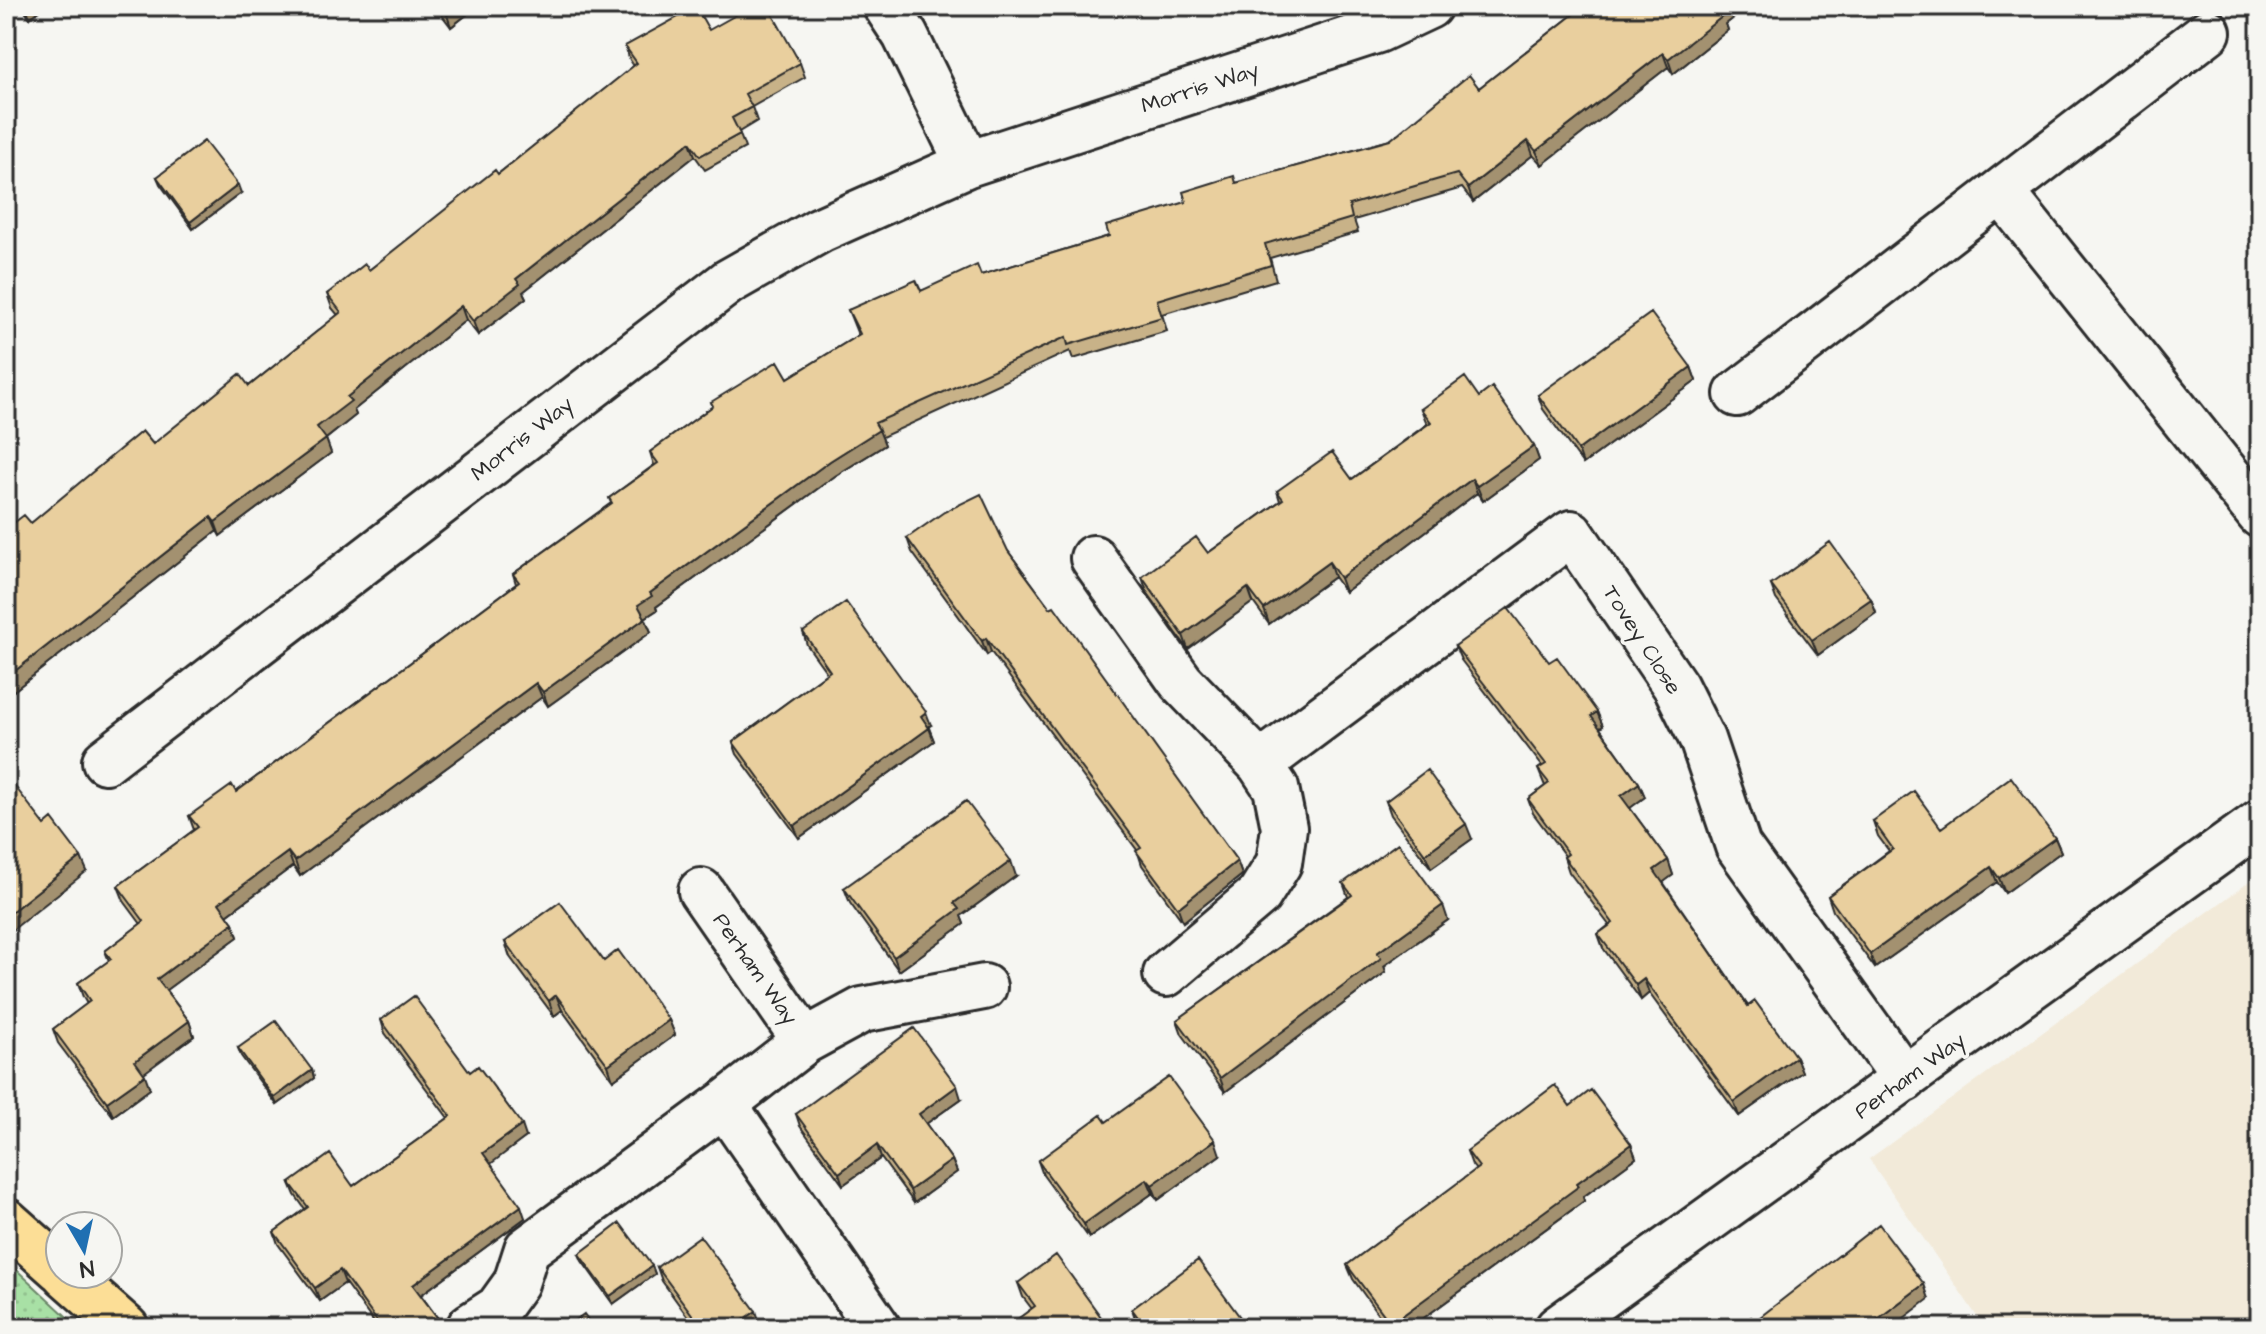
<svg xmlns="http://www.w3.org/2000/svg" width="2266" height="1334" font-family="'Architects Daughter',sans-serif">
	<style>
		.built { fill: #f2ead9 }
		.grass { fill: url(#grass-dots); stroke: #6a8668; stroke-width: 2 }
		.lines { fill: none; stroke-linecap: round; stroke-linejoin: round }
		.minor-casing { stroke: #2b2b2b; stroke-width: 50 }
		.major-casing { stroke: #2b2b2b; stroke-width: 50 }
		.minor { stroke: #f6f6f2; stroke-width: 44 }
		.major { stroke: #fcde96; stroke-width: 44 }
		.wall { fill: #c8b288; stroke: #2b2b2b; stroke-width: 2 }
		.shaded-wall { fill: #a3916f; stroke: #2b2b2b; stroke-width: 2 }
		.building { fill: #e9cf9e; stroke: #2b2b2b; stroke-width: 2 }
		.labels { text-anchor: middle; dominant-baseline: central; stroke-width: 7; stroke-linejoin: round; paint-order: stroke }
		.street-label { font-size: 22px; fill: #2b2b2b; stroke: #f6f6f2 }
	</style>
	<defs>
		<pattern id="grass-dots" width="8" height="8" patternUnits="userSpaceOnUse" patternTransform="scale(2)"><rect width="8" height="8" fill="#a8e0a5"/><path d="M2 2h.1M6 6h.1" fill="none" stroke="#91c08e" stroke-width="1.8" stroke-linecap="round"/></pattern>
	</defs>
	<rect width="100%" height="100%" fill="#f6f6f2"/>
	<filter id="ink" filterUnits="userSpaceOnUse"><feTurbulence type="fractalNoise" baseFrequency=".0125" numOctaves="2"/><feDisplacementMap in="SourceGraphic" scale="16" xChannelSelector="R" yChannelSelector="G"/><feConvolveMatrix kernelMatrix="1 2 1 2 8 2 1 2 1" color-interpolation-filters="sRGB"/></filter>
	<g filter="url(#ink)">
		<!-- built -->
		<path class="built" d="M 2260,874 L 2260,1328 L 1985,1328 L 1869,1159 Z"/>
		<!-- grass -->
		<path class="grass" d="M 6,1260 L 79,1328 L 20,1328 L 6,1316 Z"/>
		<g class="lines">
			<defs>
				<path id="minor" d="M 886,6 L 905,35 L 968,164
					M 2001,191 L 2260,515
					M 1737,394 L 2208,32
					M 1093,558 L 1181,682 L 1260,764 L 1276,788 L 1284,828 L 1279,863 L 1259,895 L 1166,974
					M 105,761 L 728,282 L 820,230 L 968,164 L 1378,30 L 1429,6
					M 1260,764 L 1571,533 L 1676,687 L 1702,739 L 1738,846 L 1905,1079
					M 701,891 L 805,1041 L 724,1104
					M 805,1041 L 862,1010 L 984,987
					M 470,1326 L 498,1308 L 516,1283 L 527,1249 L 724,1104 L 878,1328
					M 1558,1328 L 2260,822"/>
				<path id="major" d="M 6,1221 L 60,1269
					M 65,1274 L 126,1328"/>
			</defs>
			<!-- minor casing -->
			<use href="#minor" class="minor-casing"/>
			<!-- major casing -->
			<use href="#major" class="major-casing"/>
			<!-- minor -->
			<use href="#minor" class="minor"/>
			<!-- major -->
			<use href="#major" class="major"/>
		</g>
		<!-- wall -->
		<path class="wall" d="M 22,6 L 46,6 L 30,18 Z
			M 435,6 L 478,6 L 451,27 Z
			M 1034,6 L 1067,6 L 1038,15 Z
			M 1584,6 L 1749,6 L 1726,24 L 1728,30 L 1673,74 L 1668,67 L 1542,165 L 1533,155 L 1473,202 L 1462,188 L 1354,220 L 1358,232 L 1270,258 L 1276,280 L 1162,314 L 1167,331 L 1073,359 L 1070,351 L 882,437 L 885,445 L 835,476 L 656,607 L 657,610 L 645,618 L 651,632 L 548,706 L 542,697 L 300,876 L 293,866 L 227,915 L 233,923 L 238,937 L 166,990 L 189,1021 L 194,1036 L 143,1073 L 150,1089 L 113,1116 L 58,1043 L 53,1029 L 87,1004 L 83,997 L 78,983 L 109,961 L 105,951 L 141,924 L 124,901 L 118,886 L 194,830 L 189,816 L 236,792 L 516,584 L 513,574 L 611,503 L 609,498 L 654,465 L 650,452 L 713,406 L 711,402 L 788,378 L 858,335 L 848,310 L 981,275 L 1109,236 L 1186,202 L 1236,183 L 1390,140 L 1479,88 Z
			M 709,30 L 800,63 L 805,77 L 752,107 L 757,121 L 739,132 L 745,148 L 705,170 L 695,156 L 523,292 L 526,298 L 478,335 L 466,320 L 354,410 L 356,415 L 326,439 L 331,453 L 220,536 L 217,531 L 6,697 L 6,529 L 31,523 L 153,444 L 249,386 L 338,315 L 332,308 L 327,294 L 369,270 L 498,174 L 634,66 L 630,60 L 625,46 Z
			M 157,177 L 241,193 L 193,229 L 160,184 Z
			M 1691,367 L 1696,381 L 1583,464 L 1543,409 L 1538,395 Z
			M 1479,397 L 1534,446 L 1539,460 L 1483,501 L 1477,493 L 1345,592 L 1334,577 L 1269,624 L 1253,602 L 1188,649 L 1147,592 L 1142,577 L 1208,553 L 1280,501 L 1277,491 L 1352,479 L 1427,424 L 1421,409 Z
			M 907,538 L 1008,551 L 1237,861 L 1242,875 L 1183,922 L 1142,865 L 1137,850 L 991,652 L 987,655 L 912,552 Z
			M 1771,585 L 1871,599 L 1876,613 L 1818,655 L 1776,599 Z
			M 803,632 L 931,725 L 928,726 L 934,741 L 799,838 L 737,754 L 733,742 L 827,673 L 807,645 Z
			M 1455,646 L 1549,662 L 1597,712 L 1603,726 L 1600,728 L 1639,783 L 1645,797 L 1630,808 L 1668,860 L 1673,875 L 1663,882 L 1748,1006 L 1796,1057 L 1802,1072 L 1739,1116 L 1649,993 L 1641,1000 L 1603,948 L 1598,934 L 1609,925 L 1569,872 L 1564,857 L 1565,856 L 1533,813 L 1528,799 L 1545,786 L 1538,769 L 1542,766 L 1461,660 Z
			M 1386,801 L 1472,839 L 1431,868 L 1391,815 Z
			M 1873,821 L 2055,838 L 2061,852 L 2005,893 L 1997,882 L 1875,968 L 1833,911 L 1828,896 L 1889,851 L 1878,836 Z
			M 1016,876 L 961,916 L 964,924 L 899,971 L 850,903 L 844,888 Z
			M 1343,883 L 1448,920 L 1384,966 L 1386,972 L 1225,1092 L 1182,1034 L 1177,1020 L 1348,897 Z
			M 505,942 L 604,961 L 669,1020 L 675,1035 L 613,1080 L 562,1010 L 554,1016 L 510,957 Z
			M 381,1020 L 470,1072 L 526,1137 L 490,1163 L 525,1218 L 421,1295 L 445,1328 L 378,1328 L 345,1283 L 320,1301 L 278,1244 L 274,1232 L 305,1209 L 295,1195 L 290,1183 L 353,1186 L 448,1118 L 385,1033 Z
			M 238,1048 L 312,1070 L 314,1078 L 277,1105 L 241,1056 Z
			M 961,1099 L 926,1124 L 952,1160 L 957,1172 L 914,1203 L 881,1158 L 843,1185 L 800,1126 L 796,1114 Z
			M 1570,1106 L 1631,1144 L 1636,1158 L 1583,1197 L 1584,1201 L 1410,1328 L 1388,1328 L 1353,1279 L 1347,1265 L 1476,1170 L 1472,1165 L 1467,1151 Z
			M 1106,1122 L 1220,1155 L 1158,1200 L 1153,1193 L 1089,1238 L 1043,1175 L 1038,1161 Z
			M 579,1254 L 652,1266 L 655,1274 L 613,1304 L 582,1261 Z
			M 657,1267 L 761,1326 L 758,1328 L 696,1328 L 662,1281 Z
			M 1018,1283 L 1109,1328 L 1013,1328 L 1011,1324 L 1032,1309 L 1023,1297 Z
			M 1132,1309 L 1248,1328 L 1140,1328 L 1137,1324 Z"/>
		<!-- shaded-wall -->
		<path class="shaded-wall" d="M 26,6 L 46,6 L 30,18 Z
			M 459,6 L 478,6 L 451,27 L 447,15 Z
			M 1726,6 L 1749,6 L 1726,24 L 1728,30 L 1673,74 L 1668,59 Z
			M 1663,53 L 1668,67 L 1542,165 L 1536,151 Z
			M 1528,141 L 1533,155 L 1473,202 L 1468,188 Z
			M 690,142 L 695,156 L 523,292 L 526,298 L 478,335 L 473,321 L 516,279 Z
			M 238,185 L 241,193 L 193,229 L 190,222 Z
			M 461,306 L 466,320 L 354,410 L 356,415 L 322,442 L 317,427 L 347,397 Z
			M 1691,367 L 1696,381 L 1583,464 L 1578,450 Z
			M 879,430 L 885,445 L 835,476 L 656,607 L 657,610 L 643,619 L 638,605 L 650,593 L 830,461 Z
			M 326,439 L 331,453 L 220,536 L 215,522 Z
			M 1534,446 L 1539,460 L 1483,501 L 1477,486 Z
			M 1472,479 L 1477,493 L 1345,592 L 1340,578 Z
			M 211,517 L 217,531 L 6,697 L 6,678 Z
			M 1329,562 L 1334,577 L 1269,624 L 1264,609 Z
			M 1248,588 L 1253,602 L 1188,649 L 1183,635 Z
			M 1871,599 L 1876,613 L 1818,655 L 1812,640 Z
			M 645,618 L 651,632 L 548,706 L 543,692 Z
			M 986,638 L 991,652 L 987,655 L 982,641 Z
			M 536,683 L 542,697 L 300,876 L 295,861 Z
			M 926,712 L 931,725 L 925,729 L 921,716 Z
			M 1597,712 L 1603,726 L 1596,730 L 1591,716 Z
			M 929,728 L 934,741 L 799,838 L 794,826 Z
			M 1639,783 L 1645,797 L 1626,811 L 1621,796 Z
			M 1466,824 L 1472,839 L 1431,868 L 1425,854 Z
			M 2055,838 L 2061,852 L 2005,893 L 1999,878 Z
			M 288,852 L 293,866 L 224,917 L 219,903 Z
			M 81,857 L 87,871 L 6,935 L 6,916 Z
			M 1668,860 L 1673,875 L 1660,885 L 1654,870 Z
			M 1011,861 L 1016,876 L 961,916 L 964,924 L 899,971 L 894,957 L 954,903 Z
			M 1237,861 L 1242,875 L 1183,922 L 1178,908 Z
			M 1991,867 L 1997,882 L 1875,968 L 1870,954 Z
			M 1443,905 L 1448,920 L 1384,966 L 1386,972 L 1225,1092 L 1220,1078 L 1377,953 Z
			M 233,923 L 238,937 L 162,993 L 157,979 Z
			M 1644,979 L 1649,993 L 1641,1000 L 1636,985 Z
			M 556,995 L 562,1010 L 554,1016 L 549,1001 Z
			M 669,1020 L 675,1035 L 613,1080 L 608,1065 Z
			M 189,1021 L 194,1036 L 140,1076 L 135,1061 Z
			M 1796,1057 L 1802,1072 L 1739,1116 L 1734,1102 Z
			M 312,1070 L 314,1078 L 277,1105 L 274,1098 Z
			M 145,1075 L 150,1089 L 113,1116 L 107,1102 Z
			M 957,1086 L 961,1099 L 923,1126 L 919,1114 Z
			M 522,1125 L 526,1137 L 488,1166 L 483,1153 Z
			M 1215,1140 L 1220,1155 L 1158,1200 L 1152,1185 Z
			M 1631,1144 L 1636,1158 L 1583,1197 L 1584,1201 L 1410,1328 L 1392,1328 L 1391,1324 L 1577,1183 Z
			M 877,1145 L 881,1158 L 843,1185 L 839,1173 Z
			M 952,1160 L 957,1172 L 914,1203 L 910,1190 Z
			M 1147,1179 L 1153,1193 L 1089,1238 L 1084,1224 Z
			M 521,1206 L 525,1218 L 418,1297 L 413,1285 Z
			M 652,1266 L 655,1274 L 613,1304 L 610,1296 Z
			M 340,1270 L 345,1283 L 320,1301 L 315,1288 Z
			M 1924,1284 L 1929,1299 L 1891,1328 L 1866,1328 Z
			M 756,1311 L 761,1326 L 758,1328 L 732,1328 Z"/>
		<!-- building -->
		<path class="building" d="M 440,6 L 459,6 L 447,15 Z
			M 752,6 L 768,6 L 800,63 L 745,94 L 752,107 L 732,118 L 740,134 L 700,156 L 690,142 L 516,279 L 520,284 L 473,321 L 461,306 L 347,397 L 351,401 L 317,427 L 326,439 L 215,522 L 211,517 L 6,678 L 6,529 L 24,515 L 31,523 L 142,431 L 153,444 L 240,374 L 249,386 L 341,312 L 327,294 L 365,264 L 369,270 L 495,170 L 498,174 L 637,63 L 625,46 L 696,7 L 709,30 Z
			M 1584,6 L 1726,6 L 1719,11 L 1723,16 L 1668,59 L 1663,53 L 1536,151 L 1528,141 L 1468,188 L 1457,174 L 1349,205 L 1352,218 L 1265,244 L 1271,265 L 1157,300 L 1162,317 L 1068,345 L 1066,337 L 875,423 L 879,430 L 830,461 L 650,593 L 652,596 L 638,605 L 645,618 L 543,692 L 536,683 L 295,861 L 288,852 L 219,903 L 233,923 L 157,979 L 189,1021 L 135,1061 L 145,1075 L 107,1102 L 53,1029 L 90,1001 L 78,983 L 111,959 L 105,951 L 144,921 L 118,886 L 198,827 L 189,816 L 232,785 L 236,792 L 519,582 L 513,574 L 612,503 L 609,498 L 658,463 L 650,452 L 713,406 L 711,402 L 778,361 L 788,378 L 860,334 L 848,310 L 916,280 L 921,291 L 977,265 L 981,275 L 1109,236 L 1106,226 L 1186,202 L 1183,192 L 1234,176 L 1236,183 L 1390,140 L 1469,75 L 1479,88 Z
			M 204,141 L 238,185 L 190,222 L 157,177 Z
			M 1651,313 L 1691,367 L 1578,450 L 1538,395 Z
			M 1465,377 L 1479,397 L 1492,387 L 1534,446 L 1477,486 L 1472,479 L 1340,578 L 1329,562 L 1264,609 L 1248,588 L 1183,635 L 1142,577 L 1196,537 L 1208,553 L 1283,499 L 1277,491 L 1332,452 L 1352,479 L 1431,422 L 1421,409 Z
			M 981,494 L 1008,551 L 1050,608 L 1054,606 L 1237,861 L 1178,908 L 1136,851 L 1141,848 L 986,638 L 982,641 L 907,538 L 944,512 Z
			M 1830,542 L 1871,599 L 1812,640 L 1771,585 Z
			M 846,602 L 926,712 L 921,716 L 929,728 L 794,826 L 733,742 L 830,671 L 803,632 Z
			M 1508,608 L 1549,662 L 1557,657 L 1597,712 L 1591,716 L 1639,783 L 1621,796 L 1668,860 L 1654,870 L 1748,1006 L 1755,1001 L 1796,1057 L 1734,1102 L 1644,979 L 1636,985 L 1598,934 L 1613,923 L 1564,857 L 1568,854 L 1528,799 L 1549,783 L 1538,769 L 1546,764 L 1455,646 Z
			M 1427,770 L 1466,824 L 1425,854 L 1386,801 Z
			M 6,775 L 45,825 L 52,819 L 81,857 L 6,916 Z
			M 2011,777 L 2055,838 L 1999,878 L 1991,867 L 1870,954 L 1828,896 L 1893,849 L 1873,821 L 1914,791 L 1941,828 Z
			M 966,801 L 1011,861 L 954,903 L 959,909 L 894,957 L 844,888 Z
			M 1398,843 L 1443,905 L 1377,953 L 1381,958 L 1220,1078 L 1177,1020 L 1352,895 L 1343,883 Z
			M 560,902 L 604,961 L 618,950 L 669,1020 L 608,1065 L 556,995 L 549,1001 L 505,942 Z
			M 414,996 L 470,1072 L 478,1066 L 522,1125 L 483,1153 L 521,1206 L 413,1285 L 445,1328 L 382,1328 L 340,1270 L 315,1288 L 274,1232 L 308,1207 L 290,1183 L 330,1154 L 353,1186 L 451,1116 L 381,1020 Z
			M 276,1021 L 312,1070 L 274,1098 L 238,1048 Z
			M 914,1028 L 957,1086 L 919,1114 L 952,1160 L 910,1190 L 877,1145 L 839,1173 L 796,1114 Z
			M 1169,1077 L 1215,1140 L 1152,1185 L 1147,1179 L 1084,1224 L 1038,1161 L 1101,1115 L 1106,1122 Z
			M 1555,1085 L 1570,1106 L 1591,1090 L 1631,1144 L 1577,1183 L 1579,1186 L 1391,1324 L 1347,1265 L 1479,1167 L 1467,1151 Z
			M 620,1223 L 652,1266 L 610,1296 L 579,1254 Z
			M 1879,1224 L 1924,1284 L 1866,1328 L 1736,1328 L 1751,1317 L 1755,1321 Z
			M 700,1236 L 756,1311 L 732,1328 L 702,1328 L 657,1267 Z
			M 1056,1255 L 1109,1328 L 1014,1328 L 1011,1324 L 1035,1306 L 1018,1283 Z
			M 1198,1260 L 1248,1328 L 1146,1328 L 1132,1309 Z
			M 584,1314 L 594,1328 L 565,1328 Z"/>
	</g>
	<g class="labels">
		<!-- street labels -->
		<g class="street-label">
			<text transform="translate(1200 88) rotate(-18)">Morris Way</text>
			<text transform="translate(522 439) rotate(-38)">Morris Way</text>
			<text transform="translate(1642 640) rotate(57)">Tovey Close</text>
			<text transform="translate(755 969) rotate(55)">Perham Way</text>
			<text transform="translate(1910 1076) rotate(-36)">Perham Way</text>
		</g>
	</g>
	<!-- margin -->
	<rect width="2266" height="1334" fill="none" stroke="#f6f6f2" stroke-width="32"/>
	<rect x="16" y="16" width="2234" height="1302" fill="none" stroke="#2b2b2b" stroke-width="3" filter="url(#ink)"/>
	<!-- north arrow -->
	<g transform="translate(84 1250) rotate(171)"><circle r="38" fill="#f6f6f2" stroke="#a5a5a2" stroke-width="2"/>
	<path d="M0-6L14 30L0 20L-14 30Z" fill="#1f6fb2"/>
	<text y="-12" font-size="22" font-weight="bold" text-anchor="middle" fill="#2b2b2b">N</text>
	</g>
</svg>
